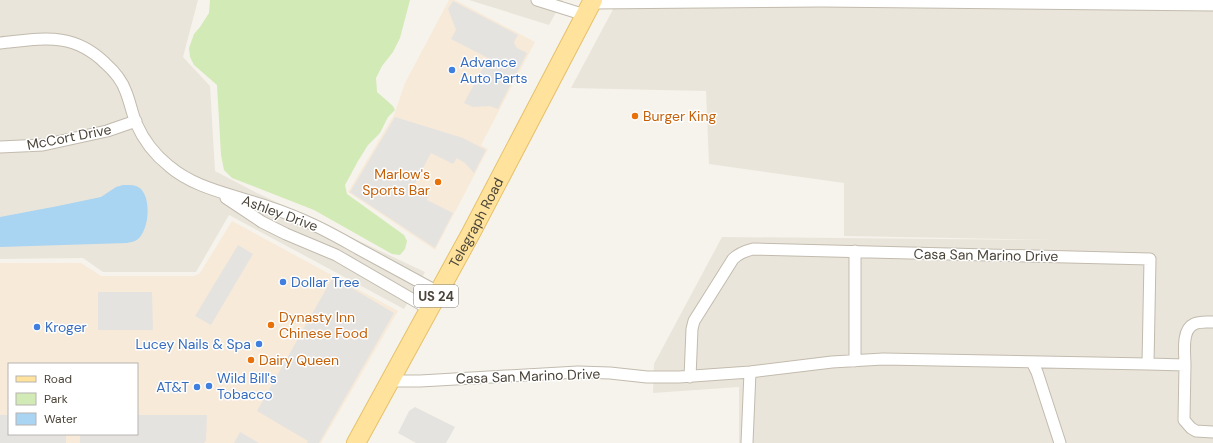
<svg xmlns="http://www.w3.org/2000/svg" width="1213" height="443" font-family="'DM Sans',sans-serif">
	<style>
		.residential { fill: #eae5da }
		.commercial { fill: #f7ead8; fill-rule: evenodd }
		.green { fill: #d2eab5 }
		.parking { fill: #e5e3e0 }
		.water { fill: #a9d4f2 }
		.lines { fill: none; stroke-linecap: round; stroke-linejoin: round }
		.minor-casing { stroke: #c2bbae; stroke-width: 13 }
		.primary-casing { stroke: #e6c16a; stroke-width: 20 }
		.minor { stroke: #fff; stroke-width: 11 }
		.primary { stroke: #ffe39c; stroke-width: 18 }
		.shop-dot { fill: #3f7fe0; stroke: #fff; stroke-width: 1.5 }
		.food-dot { fill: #e8710a; stroke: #fff; stroke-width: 1.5 }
		.labels { text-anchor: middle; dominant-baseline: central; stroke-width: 3; stroke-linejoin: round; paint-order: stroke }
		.shield { fill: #fff; stroke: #817c74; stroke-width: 1 }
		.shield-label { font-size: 13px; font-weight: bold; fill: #4b4439 }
		.shop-label { font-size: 14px; fill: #366cbe; stroke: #fff; text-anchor: start }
		.food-label { font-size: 14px; fill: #c56008; stroke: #fff; text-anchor: start }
		.street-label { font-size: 14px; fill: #4b4439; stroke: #fff }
	</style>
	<rect width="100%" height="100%" fill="#f6f3ec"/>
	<!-- residential -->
	<path class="residential" d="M 0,0 L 198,0 L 183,57 L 210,86 L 215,171 L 257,193 L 425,272 L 404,309 L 229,215 L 196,272 L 103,272 L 83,258 L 0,259 Z
		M 469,0 L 563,0 L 549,25 Z
		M 618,0 L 1213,0 L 1213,443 L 739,443 L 739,387 L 653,393 L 654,364 L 722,237 L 1052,240 L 844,236 L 844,183 L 709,164 L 706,91 L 571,88 Z"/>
	<!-- commercial -->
	<path class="commercial" d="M 449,0 L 455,0 L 535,42 L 481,145 L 488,149 L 435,250 L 348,192 L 394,115 L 405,83 Z
		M 232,221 L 398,311 L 321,443 L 0,443 L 0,263 L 81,263 L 101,276 L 194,276 L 200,273 ZM 9,364 L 137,364 L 137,434 L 9,434 Z"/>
	<!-- green -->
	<path class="green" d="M 210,0 L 410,0 L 400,38 L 393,52 L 382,66 L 376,78 L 377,92 L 393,106 L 395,110 L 388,117 L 380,133 L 368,145 L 358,161 L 345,185 L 347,194 L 404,235 L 407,241 L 405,249 L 400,255 L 392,254 L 314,210 L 232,178 L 224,170 L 221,155 L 217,85 L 194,65 L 190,57 L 189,48 L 194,34 L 200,27 L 209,13 Z"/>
	<!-- parking -->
	<path class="parking" d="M 453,1 L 518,35 L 514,42 L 515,45 L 517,48 L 527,53 L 498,109 L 490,106 L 473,107 L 464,103 L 488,58 L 451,39 L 456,30 L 448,9 Z
		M 395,117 L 463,138 L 486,150 L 474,173 L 465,163 L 457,158 L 453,164 L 431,153 L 413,187 L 429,195 L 427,200 L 453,213 L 435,248 L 350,192 Z
		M 238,245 L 253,254 L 211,325 L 195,316 Z
		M 333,277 L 394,313 L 319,443 L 307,443 L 308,441 L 257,411 Z
		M 98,292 L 152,292 L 153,330 L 98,330 Z
		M 415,407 L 455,427 L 446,443 L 416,443 L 398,433 L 409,411 Z
		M 0,415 L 9,415 L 9,434 L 66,434 L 66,443 L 0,443 Z
		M 137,415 L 207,415 L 206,441 L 204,443 L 80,443 L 80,434 L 137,434 Z
		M 240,432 L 259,443 L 234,443 Z"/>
	<!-- water -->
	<path class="water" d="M 123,185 C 129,185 136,184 141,189 C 151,200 149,226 140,237 C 137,241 132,242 127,243 L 0,247 L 0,217 L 58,206 L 101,197 L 116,187 Z"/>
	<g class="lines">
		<defs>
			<path id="minor" d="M 537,0 L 585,15
				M 591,3 L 821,1 L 1213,5
				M 0,43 C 41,39 72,31 105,63 C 114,71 122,80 126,92 C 130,102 132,113 136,123 C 143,139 155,155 169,166 C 190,184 217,191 243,199 C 264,205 285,212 305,221 C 324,229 341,239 359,249 C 385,263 412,278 438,292
				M 0,147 L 43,145 L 107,131 L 136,121
				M 226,198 L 262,222 L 286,234 L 336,255 L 429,309
				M 855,251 L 855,361
				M 1032,362 L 1037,372 L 1060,443
				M 1148,364 L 1185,365 L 1184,420 L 1191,428 L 1196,431 L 1213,432
				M 1185,365 C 1185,354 1181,330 1194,324 C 1200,321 1207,322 1213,322
				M 389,381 L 420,381 L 578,372 L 610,373 L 647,377 L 679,377 L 750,372 L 832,362 L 883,359 L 1148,364 L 1150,259 L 753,249 C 745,251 739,253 733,259 L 694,321 L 692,329 L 690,377
				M 747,443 L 750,372"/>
			<g id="primary">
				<path id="s1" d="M 356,443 L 471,233 L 593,0"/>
			</g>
		</defs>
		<!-- minor casing -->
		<use href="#minor" class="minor-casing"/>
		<!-- primary casing -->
		<use href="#primary" class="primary-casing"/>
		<!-- minor -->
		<use href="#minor" class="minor"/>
		<!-- primary -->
		<use href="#primary" class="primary"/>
	</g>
	<!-- markers -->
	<g class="shop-dot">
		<circle cx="452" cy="70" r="4"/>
		<circle cx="283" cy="282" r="4"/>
		<circle cx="37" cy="327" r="4"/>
		<circle cx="259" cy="344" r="4"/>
		<circle cx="209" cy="386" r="4"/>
		<circle cx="197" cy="387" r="4"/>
	</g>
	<g class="food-dot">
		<circle cx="635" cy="116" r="4"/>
		<circle cx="438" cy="182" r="4"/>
		<circle cx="271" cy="325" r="4"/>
		<circle cx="251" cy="360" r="4"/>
	</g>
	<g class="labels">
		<!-- shield labels -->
		<rect class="shield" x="414" y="285" width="44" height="22" rx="3"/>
		<g class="shield-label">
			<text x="436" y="296">US 24</text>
		</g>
		<!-- shop labels -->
		<g class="shop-label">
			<text x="460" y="62">Advance<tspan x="460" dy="16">Auto Parts</tspan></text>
			<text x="291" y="282">Dollar Tree</text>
			<text x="45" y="327">Kroger</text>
			<text x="251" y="344" text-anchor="end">Lucey Nails &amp; Spa</text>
			<text x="217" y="378">Wild Bill's<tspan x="217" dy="16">Tobacco</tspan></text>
			<text x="189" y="387" text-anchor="end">AT&amp;T</text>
		</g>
		<!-- food labels -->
		<g class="food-label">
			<text x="643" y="116">Burger King</text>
			<text x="430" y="174" text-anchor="end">Marlow's<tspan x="430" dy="16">Sports Bar</tspan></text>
			<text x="279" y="317">Dynasty Inn<tspan x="279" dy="16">Chinese Food</tspan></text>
			<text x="259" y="360">Dairy Queen</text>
		</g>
		<!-- street labels -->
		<g class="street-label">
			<text transform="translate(69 137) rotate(-11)">McCort Drive</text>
			<text transform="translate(280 213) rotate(20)">Ashley Drive</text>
			<text stroke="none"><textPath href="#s1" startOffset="251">Telegraph Road</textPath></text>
			<text transform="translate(986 255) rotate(1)">Casa San Marino Drive</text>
			<text transform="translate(528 376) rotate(-2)">Casa San Marino Drive</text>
		</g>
	</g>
	<!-- legend -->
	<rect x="8" y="363" width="130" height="72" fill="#ffffff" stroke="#b7b4b0"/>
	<rect x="16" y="376" width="20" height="6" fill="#ffe39c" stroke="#b7b4b0"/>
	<text x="44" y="383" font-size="12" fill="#4b4439">Road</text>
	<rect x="16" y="393" width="20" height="12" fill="#d2eab5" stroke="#b7b4b0"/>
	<text x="44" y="403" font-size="12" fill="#4b4439">Park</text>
	<rect x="16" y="413" width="20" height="12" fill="#a9d4f2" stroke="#b7b4b0"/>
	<text x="44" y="423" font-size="12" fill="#4b4439">Water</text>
</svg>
